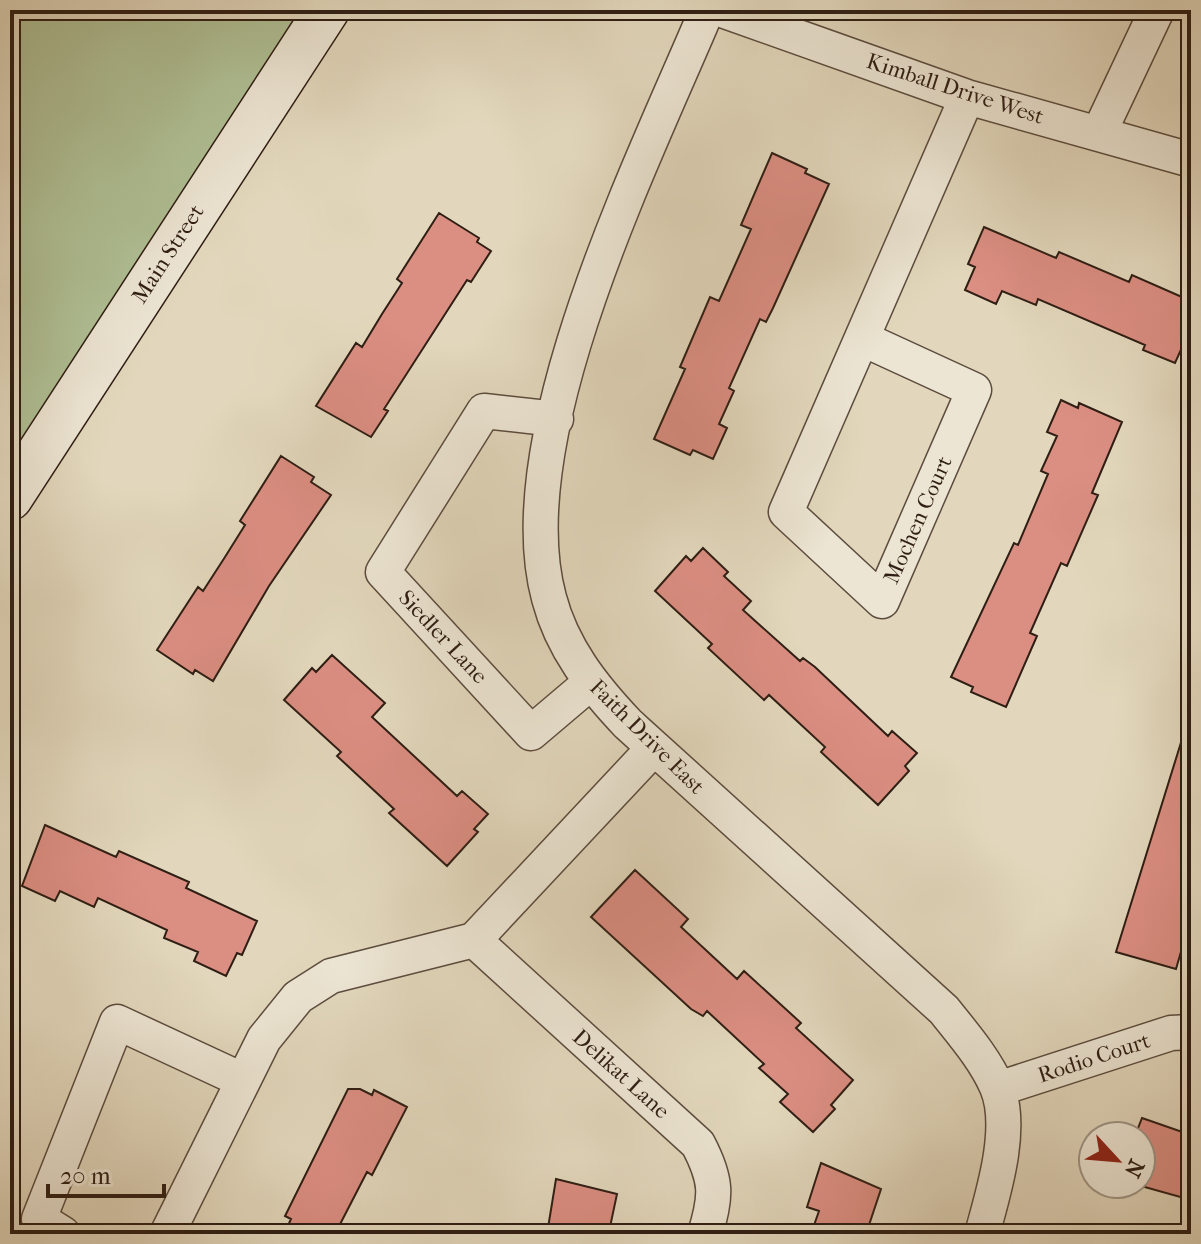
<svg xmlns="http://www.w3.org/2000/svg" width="1201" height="1244" font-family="'IM FELL French Canon',serif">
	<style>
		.green { fill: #afbf94; stroke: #6f6e54; stroke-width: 2 }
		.building { fill: #db8e82; stroke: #2f1e14; stroke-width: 2 }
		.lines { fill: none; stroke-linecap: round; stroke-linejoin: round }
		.street-casing { stroke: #5c4c3e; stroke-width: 37 }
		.secondary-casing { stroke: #2f1e14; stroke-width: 47 }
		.street { stroke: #ece5d3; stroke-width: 34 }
		.secondary { stroke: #ece5d3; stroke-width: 44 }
		.labels { text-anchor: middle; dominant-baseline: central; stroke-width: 8; stroke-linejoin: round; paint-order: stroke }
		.street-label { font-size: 22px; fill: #2f1e14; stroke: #ece5d3 }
	</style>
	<rect width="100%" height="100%" fill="#e2d7bc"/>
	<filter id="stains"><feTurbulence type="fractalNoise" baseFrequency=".0025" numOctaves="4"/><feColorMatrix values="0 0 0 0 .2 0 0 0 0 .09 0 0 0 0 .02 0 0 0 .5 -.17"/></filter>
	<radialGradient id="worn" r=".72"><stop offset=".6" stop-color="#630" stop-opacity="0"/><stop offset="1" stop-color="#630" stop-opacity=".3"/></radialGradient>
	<!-- green -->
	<path class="green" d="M 10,10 L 327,10 L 10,498 Z"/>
	<!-- building -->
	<path class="building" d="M 772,153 L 807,169 L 805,173 L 829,184 L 773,308 L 766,322 L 760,319 L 729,388 L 734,391 L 719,424 L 727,428 L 713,459 L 693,450 L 690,455 L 654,439 L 685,369 L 680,367 L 710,297 L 719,301 L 751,229 L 741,225 Z
		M 439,213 L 479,238 L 477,242 L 491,251 L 471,282 L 467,280 L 384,409 L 388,411 L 371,437 L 316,406 L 356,343 L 362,347 L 382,314 L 402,283 L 397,279 Z
		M 984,227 L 1056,258 L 1059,252 L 1129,282 L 1132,275 L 1191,301 L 1191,346 L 1184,343 L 1175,363 L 1143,350 L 1145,345 L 1038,299 L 1036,305 L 1002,291 L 996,304 L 965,290 L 975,267 L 968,264 Z
		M 1061,400 L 1078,408 L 1079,403 L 1122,422 L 1092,493 L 1098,495 L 1067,566 L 1061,563 L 1030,633 L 1037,636 L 1006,707 L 971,692 L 973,687 L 951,677 L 1014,543 L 1018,545 L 1048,474 L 1041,471 L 1057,436 L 1047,432 Z
		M 281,456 L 314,477 L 311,482 L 331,495 L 269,586 L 213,681 L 195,670 L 193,674 L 157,650 L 198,587 L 203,591 L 225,557 L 245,525 L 240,521 Z
		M 703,548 L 728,572 L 724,576 L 751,601 L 743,610 L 800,661 L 803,658 L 815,667 L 888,736 L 892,731 L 917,753 L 905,766 L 909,771 L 878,805 L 821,752 L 825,747 L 769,695 L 764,700 L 708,648 L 712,644 L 655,591 L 686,556 L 691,561 Z
		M 332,655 L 385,703 L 372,717 L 457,796 L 462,791 L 488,814 L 474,829 L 478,832 L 447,866 L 389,813 L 394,809 L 337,756 L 341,752 L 284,700 L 312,668 L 316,672 Z
		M 1183,736 L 1191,737 L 1191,917 L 1176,969 L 1116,952 Z
		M 45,825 L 116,857 L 119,851 L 189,882 L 186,888 L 257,921 L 242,955 L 237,953 L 226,976 L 194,961 L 198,952 L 164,938 L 167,930 L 98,898 L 94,907 L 60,891 L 55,901 L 22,886 Z
		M 635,870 L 688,919 L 681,927 L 737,979 L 744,971 L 801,1023 L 796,1028 L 853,1080 L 831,1105 L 835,1109 L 813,1132 L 780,1102 L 788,1094 L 759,1068 L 764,1064 L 707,1011 L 703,1016 L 691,1009 L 591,917 Z
		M 348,1089 L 360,1089 L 372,1095 L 374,1090 L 407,1107 L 372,1175 L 367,1172 L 335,1234 L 284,1234 L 291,1219 L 285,1216 Z
		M 1142,1118 L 1191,1135 L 1191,1200 L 1134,1184 L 1141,1184 L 1141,1136 L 1135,1136 Z
		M 821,1163 L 881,1189 L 866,1234 L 811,1234 L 819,1211 L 807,1207 Z
		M 556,1179 L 617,1194 L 610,1227 L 601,1225 L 599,1234 L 547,1234 Z"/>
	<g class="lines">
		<defs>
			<path id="street" d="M 707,10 C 644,160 505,437 549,598 C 562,648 593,687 628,724 L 944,1010 C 963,1034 985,1059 997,1087 C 1014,1128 993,1194 982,1234
				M 722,10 L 967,97 L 1191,160
				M 1099,133 L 1157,10
				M 863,339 L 974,390 L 882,601 L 786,512 L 967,97
				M 556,419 L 484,411 L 383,572 L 531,733 L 590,683
				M 474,940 L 698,1144 C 717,1180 717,1196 705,1234
				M 998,1089 L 1171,1033 L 1191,1032
				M 63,1234 L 39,1219 L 117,1022 L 242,1080
				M 167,1234 L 264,1039 L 298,997 L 331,976 L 474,940 L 654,748"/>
			<path id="secondary" d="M 10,498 L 327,10"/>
		</defs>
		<!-- street casing -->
		<use href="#street" class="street-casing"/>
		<!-- secondary casing -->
		<use href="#secondary" class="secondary-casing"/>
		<!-- street -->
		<use href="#street" class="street"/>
		<!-- secondary -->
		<use href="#secondary" class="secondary"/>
	</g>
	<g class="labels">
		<!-- street labels -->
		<g class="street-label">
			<text transform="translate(955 89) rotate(18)">Kimball Drive West</text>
			<text transform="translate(168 254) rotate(-57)">Main Street</text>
			<text transform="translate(918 520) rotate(-66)">Mochen Court</text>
			<text transform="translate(443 637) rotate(47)">Siedler Lane</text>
			<text transform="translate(647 737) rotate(45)">Faith Drive East</text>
			<text transform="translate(1094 1058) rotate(-18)">Rodio Court</text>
			<text transform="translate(621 1074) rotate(42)">Delikat Lane</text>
		</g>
	</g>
	<!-- margin -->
	<rect width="1201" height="1244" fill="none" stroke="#e2d7bc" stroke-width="40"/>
	<rect x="12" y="12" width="1177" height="1220" fill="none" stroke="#2f1e14" stroke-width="4"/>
	<rect x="20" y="20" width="1161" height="1204" fill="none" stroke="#2f1e14" stroke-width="2"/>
	<!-- north arrow -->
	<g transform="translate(1117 1160) rotate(116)"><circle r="38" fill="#ece5d3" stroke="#a09587" stroke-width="2"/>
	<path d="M0-6L14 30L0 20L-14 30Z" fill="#8f2418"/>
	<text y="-12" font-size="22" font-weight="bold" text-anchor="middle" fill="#2f1e14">N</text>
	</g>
	<!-- scale -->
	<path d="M48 1184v12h116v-12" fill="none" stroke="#2f1e14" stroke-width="4"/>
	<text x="60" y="1184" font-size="24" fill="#2f1e14" stroke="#ece5d3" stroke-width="6" paint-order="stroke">20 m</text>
	<rect width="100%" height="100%" filter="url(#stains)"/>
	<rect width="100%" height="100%" fill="url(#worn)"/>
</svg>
